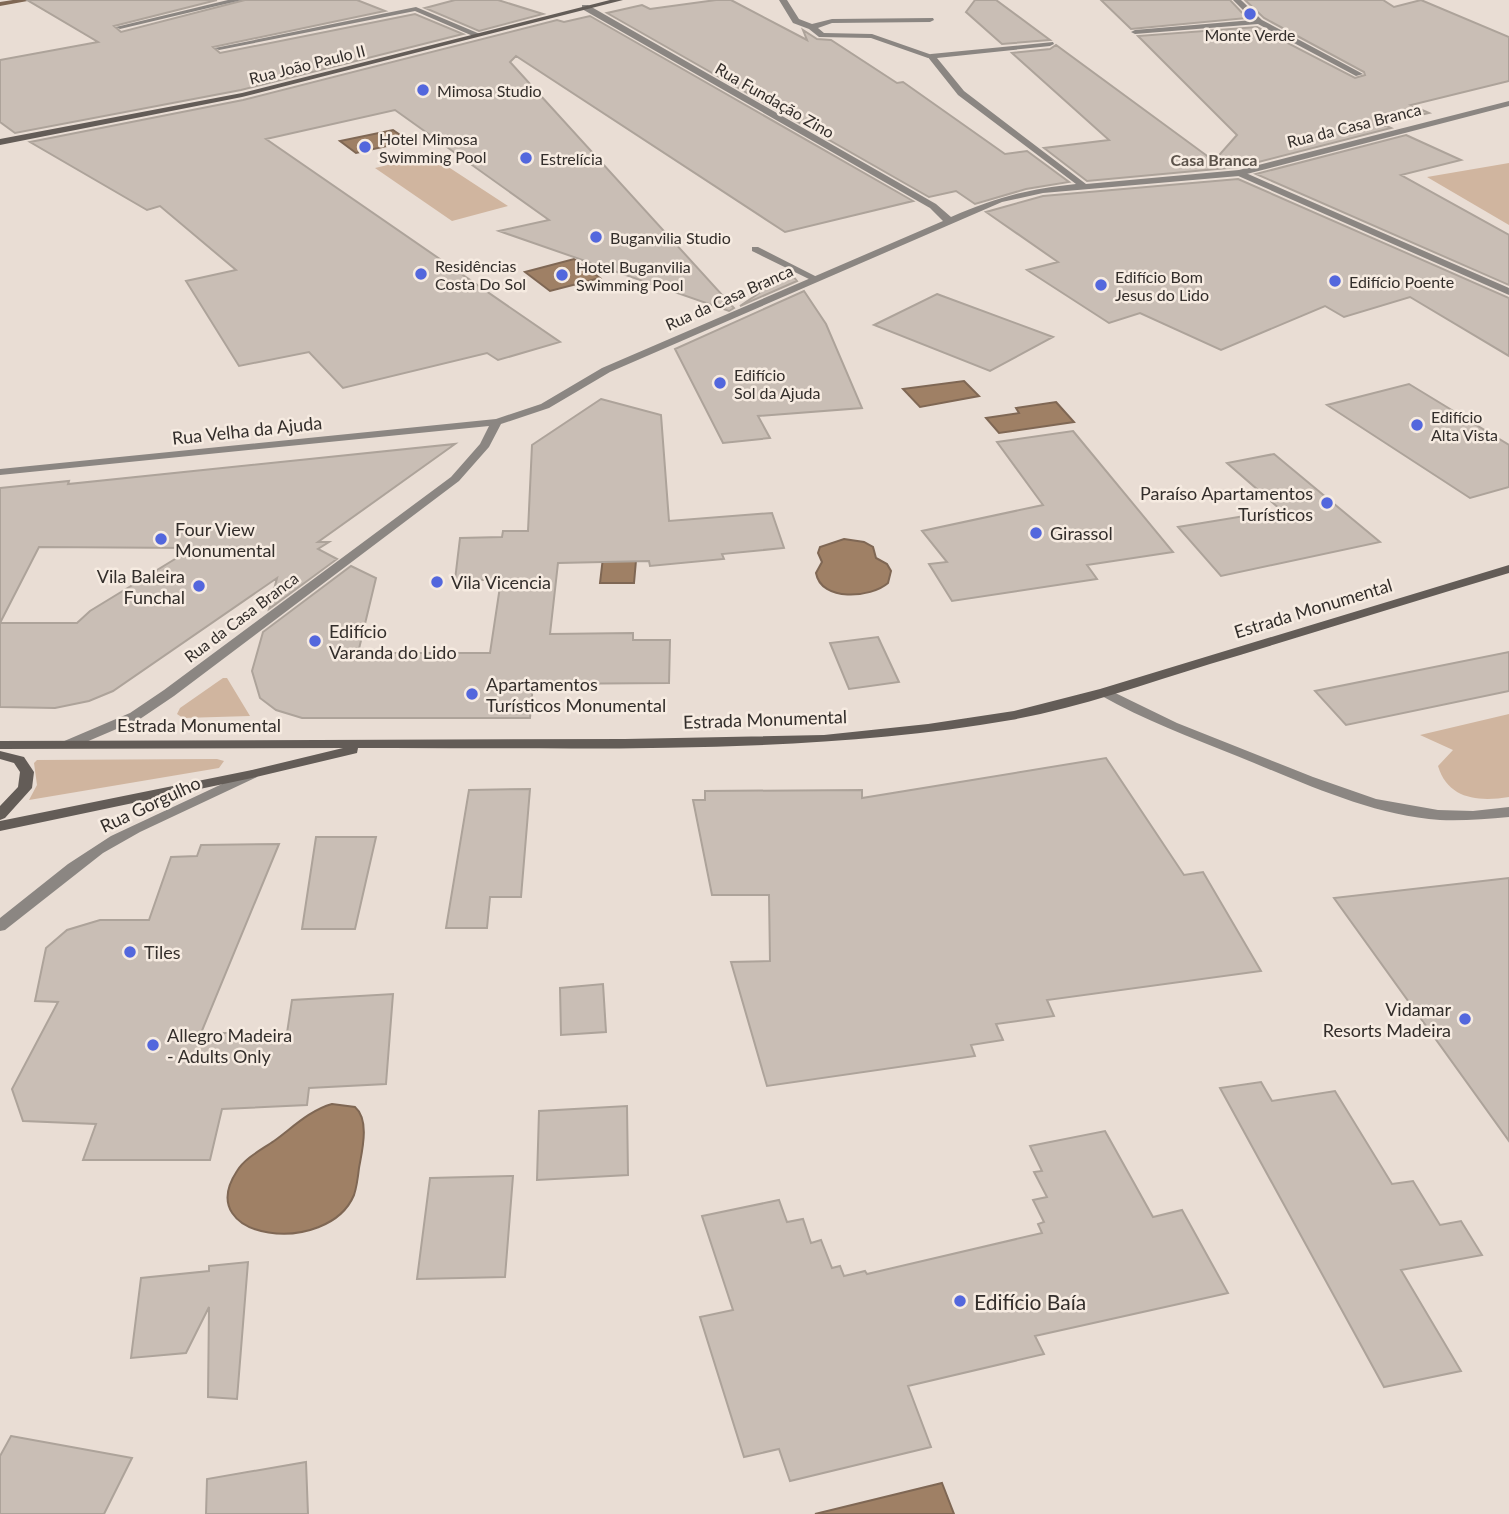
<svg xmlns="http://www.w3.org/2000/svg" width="1509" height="1514" font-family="Lato,sans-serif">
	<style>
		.green { fill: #d0b59f }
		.water { fill: #9f8065; stroke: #7f6754; stroke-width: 2 }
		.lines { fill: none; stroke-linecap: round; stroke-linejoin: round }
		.stream { fill: #7f6754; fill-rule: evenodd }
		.building { fill: #c9beb5; stroke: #ada39a; stroke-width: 2; fill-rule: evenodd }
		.lane { fill: #8b8682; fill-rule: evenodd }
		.street { fill: #8b8682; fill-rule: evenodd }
		.secondary { fill: #635c57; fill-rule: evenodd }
		.poi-dot { fill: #5367dd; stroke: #f6ebe1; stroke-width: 2.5 }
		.labels { text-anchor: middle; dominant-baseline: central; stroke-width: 5; stroke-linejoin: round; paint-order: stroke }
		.far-poi-label { font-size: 16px; fill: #332e2b; stroke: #f6ebe1; text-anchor: start }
		.far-street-label { font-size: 16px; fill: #332e2b; stroke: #f6ebe1 }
		.far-neighbourhood-label { font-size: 16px; font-weight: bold; fill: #5c534b; stroke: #f6ebe1 }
		.street-label { font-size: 18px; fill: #332e2b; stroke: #f6ebe1 }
		.poi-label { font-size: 18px; fill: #332e2b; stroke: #f6ebe1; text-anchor: start }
		.near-poi-label { font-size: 21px; fill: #332e2b; stroke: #f6ebe1; text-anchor: start }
	</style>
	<rect width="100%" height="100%" fill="#e9ddd4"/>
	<!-- green -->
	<path class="green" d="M 430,155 L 508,206 L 452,221 L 375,168 Z
		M 1509,163 L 1509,225 L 1427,177 Z
		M 223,678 L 227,678 L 250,716 L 183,718 L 177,714 L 180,708 Z
		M 1509,714 L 1509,797 C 1478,802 1448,799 1438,766 L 1453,750 L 1420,735 Z
		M 217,759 L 224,761 L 219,768 L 29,800 L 37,785 L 34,763 L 37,760 Z"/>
	<!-- water -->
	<path class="water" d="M 393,130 L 409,141 L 356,153 L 340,141 Z
		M 574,259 L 600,278 L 550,291 L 525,272 Z
		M 964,381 L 979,396 L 920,407 L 903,389 Z
		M 1056,402 L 1074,422 L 999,433 L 986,418 L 1019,413 L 1016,408 Z
		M 844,539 L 864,542 L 873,547 L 876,558 L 887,564 L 891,571 L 888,583 C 871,598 821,602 816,573 L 822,562 L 818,553 L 820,547 Z
		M 604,549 L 637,549 L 634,583 L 600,583 Z
		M 332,1104 L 355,1107 C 370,1120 362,1151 359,1168 C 358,1177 357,1186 354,1195 C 328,1257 191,1241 237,1171 C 245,1158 261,1150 274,1141 C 292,1128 310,1110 332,1104 Z
		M 942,1483 L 954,1514 L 815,1514 Z"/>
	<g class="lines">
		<!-- stream -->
		<path class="stream" d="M 13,0 L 33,0 L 0,6 L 0,2 Z"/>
	</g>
	<!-- building -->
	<path class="building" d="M 27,0 L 217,0 L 114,26 L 121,32 L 245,0 L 357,0 L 385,11 L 213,47 L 220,53 L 415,14 L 463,34 L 241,90 L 15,133 L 0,122 L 0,60 L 98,42 Z
		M 455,0 L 498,0 L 543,14 L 479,31 L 425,8 Z
		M 716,0 L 731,0 L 807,40 L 803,30 L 817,39 L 831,40 L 897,83 L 903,82 L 1005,154 L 1027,151 L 1069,182 L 1026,189 L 975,204 L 956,191 L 929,197 L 607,13 L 642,5 L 650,9 Z
		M 975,0 L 996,0 L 1050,40 L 1002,44 L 966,12 Z
		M 1101,0 L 1230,0 L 1247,18 L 1131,29 Z
		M 1245,0 L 1383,0 L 1394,7 L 1421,0 L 1509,37 L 1509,81 L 1411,105 L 1429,113 L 1382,124 L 1391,128 L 1239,167 L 1087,181 L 1044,148 L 1109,140 L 1012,53 L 1050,49 L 1056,45 L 1214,161 L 1237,135 L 1138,36 L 1257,27 L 1355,78 L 1365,75 L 1364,72 L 1264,18 Z
		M 590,16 L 913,201 L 785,232 L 516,56 L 510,62 L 734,308 L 729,311 L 499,231 L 549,220 L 395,110 L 266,139 L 560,342 L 498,360 L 487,353 L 343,388 L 309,352 L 239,366 L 186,281 L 236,270 L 160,206 L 147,210 L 30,142 L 243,100 L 557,20 L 564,22 Z
		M 1406,135 L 1461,160 L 1401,175 L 1509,235 L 1509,285 L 1256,174 Z
		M 1238,179 L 1509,298 L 1509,356 L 1410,297 L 1344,317 L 1325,306 L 1221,350 L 1140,313 L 1109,323 L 1027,270 L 1058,262 L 986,212 L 1043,196 Z
		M 790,272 L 797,281 L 740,306 Z
		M 804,291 L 826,324 L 862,408 L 758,416 L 770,438 L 723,443 L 675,349 Z
		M 937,294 L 1053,337 L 990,371 L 874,325 Z
		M 1409,384 L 1509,445 L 1509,487 L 1470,498 L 1327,405 Z
		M 601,399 L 661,415 L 669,521 L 772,513 L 784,548 L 722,554 L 724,559 L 650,566 L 649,561 L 558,563 L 550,634 L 633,633 L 633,640 L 670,640 L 669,683 L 533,684 L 530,718 L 302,718 L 276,710 L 260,698 L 252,671 L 263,632 L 351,566 L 376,578 L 358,653 L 490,653 L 501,580 L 455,580 L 460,538 L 502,537 L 503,531 L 528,531 L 532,445 Z
		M 1073,431 L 1173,552 L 1087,565 L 1097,579 L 952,601 L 929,564 L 947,562 L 922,531 L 1043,505 L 997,442 Z
		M 455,444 L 318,542 L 329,542 L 318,549 L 337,559 L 269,609 L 277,578 L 113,691 L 89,701 L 55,708 L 0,707 L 0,488 L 69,481 L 68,484 ZM 39,547 L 193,548 L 90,611 L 77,623 L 0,623 Z
		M 1274,454 L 1380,542 L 1221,576 L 1178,527 L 1281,510 L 1227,463 Z
		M 878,637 L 899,682 L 849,689 L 830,643 Z
		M 1509,652 L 1509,691 L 1346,725 L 1315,691 Z
		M 1106,758 L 1184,875 L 1203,872 L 1261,971 L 1047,1000 L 1054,1016 L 996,1024 L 1003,1040 L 971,1045 L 975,1056 L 767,1086 L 731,962 L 770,961 L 769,895 L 712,895 L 693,800 L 705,800 L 705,791 L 862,790 L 862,798 Z
		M 530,789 L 521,897 L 490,897 L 487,928 L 446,928 L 469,790 Z
		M 316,837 L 376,837 L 355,929 L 302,929 Z
		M 279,844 L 201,1033 L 287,1033 L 292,1000 L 393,994 L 386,1084 L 309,1088 L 307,1105 L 222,1109 L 210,1160 L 83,1160 L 96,1124 L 23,1121 L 12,1089 L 58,1002 L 35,1001 L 46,948 L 67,930 L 100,920 L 149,920 L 171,857 L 197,856 L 201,845 Z
		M 1509,878 L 1509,1141 L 1334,898 Z
		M 603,984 L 606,1032 L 561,1035 L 560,988 Z
		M 1261,1082 L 1272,1101 L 1335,1091 L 1392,1184 L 1413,1181 L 1440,1225 L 1461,1221 L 1482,1255 L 1401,1270 L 1461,1371 L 1384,1387 L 1220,1088 Z
		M 627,1106 L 628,1175 L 537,1180 L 539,1111 Z
		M 1105,1131 L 1153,1217 L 1182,1210 L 1228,1293 L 1035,1336 L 1044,1354 L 908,1386 L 931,1447 L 790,1481 L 779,1449 L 744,1457 L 700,1317 L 733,1310 L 702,1216 L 779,1200 L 787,1222 L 803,1219 L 811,1243 L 821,1240 L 832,1268 L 840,1266 L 844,1276 L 865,1271 L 867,1274 L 1042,1233 L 1038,1224 L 1044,1222 L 1033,1200 L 1047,1197 L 1034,1172 L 1042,1171 L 1030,1146 Z
		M 513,1176 L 505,1277 L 417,1279 L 430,1178 Z
		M 248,1262 L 237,1399 L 208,1397 L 209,1307 L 186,1353 L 131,1358 L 141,1278 L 209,1271 L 209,1266 Z
		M 11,1436 L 132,1458 L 104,1514 L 0,1514 L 0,1456 Z
		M 306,1462 L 308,1514 L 206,1514 L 207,1479 Z"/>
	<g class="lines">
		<!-- lane -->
		<path class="lane" d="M 779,0 L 787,0 L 799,19 L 812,24 L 832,19 L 933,18 L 934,20 L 930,22 L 832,23 L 818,28 L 824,33 L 872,34 L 935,56 L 928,58 L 871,38 L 819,37 L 809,29 L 793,23 Z
			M 1233,0 L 1241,0 L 1262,20 L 1363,74 L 1356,76 L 1258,24 L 1135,34 L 1131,32 L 1135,30 L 1253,20 Z
			M 1239,170 L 1509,288 L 1509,295 L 1236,175 L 1235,173 Z
			M 752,247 L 758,247 L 819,278 L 811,280 L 752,251 Z
			M 1105,688 L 1177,723 L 1313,777 L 1376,799 L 1438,810 L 1473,811 L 1509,807 L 1509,817 C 1486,819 1463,821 1440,820 C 1369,815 1302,782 1237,756 C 1190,737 1144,720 1100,695 L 1098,692 Z"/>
		<!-- street -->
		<path class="street" d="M 228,0 L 242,0 L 120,29 L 116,27 Z
			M 582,5 L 588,5 L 936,204 L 951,217 C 996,198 1026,189 1076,184 L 958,95 L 927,56 L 931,54 L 1053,42 L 1054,44 L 1050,46 L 937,58 L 964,91 L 1086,184 L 1239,170 L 1509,101 L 1509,106 L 1239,176 L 1043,193 L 1002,202 L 610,372 L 549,408 L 501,424 L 489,447 L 459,481 L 174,696 L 140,719 L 72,748 L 62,748 L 60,745 L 62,742 L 130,713 L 164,690 L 451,477 L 480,444 L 489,426 L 0,475 L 0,469 L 496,419 L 541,404 L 602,368 L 943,221 L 930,208 L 582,9 Z
			M 416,7 L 480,34 L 473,36 L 415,11 L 219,50 L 215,48 Z
			M 252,770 L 257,771 L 259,774 L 257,777 L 140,832 L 103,853 L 5,930 L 0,931 L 0,918 L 68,864 L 111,836 Z"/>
		<!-- secondary -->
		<path class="secondary" d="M 610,0 L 623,0 L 242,97 L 0,145 L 0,139 L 242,93 Z
			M 1509,565 L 1509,573 C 1409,603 1310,634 1210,664 C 1145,684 1078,708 1011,720 C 796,757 575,747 358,748 L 357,753 L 252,778 L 0,831 L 0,821 L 252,770 L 343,748 L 0,749 L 0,741 L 625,739 L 824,735 L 928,724 L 1014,711 L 1100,689 Z
			M 0,751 L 24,757 L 34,772 L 32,788 L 5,818 L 0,820 L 0,806 L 18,787 L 20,772 L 14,763 L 0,759 Z"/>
	</g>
	<!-- markers -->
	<g class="poi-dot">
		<circle cx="1250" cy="14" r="7"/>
		<circle cx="423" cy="90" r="7"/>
		<circle cx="365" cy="147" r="7"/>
		<circle cx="526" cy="158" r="7"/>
		<circle cx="596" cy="237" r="7"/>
		<circle cx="421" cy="274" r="7"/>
		<circle cx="562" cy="275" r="7"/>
		<circle cx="1335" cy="281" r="7"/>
		<circle cx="1101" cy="285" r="7"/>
		<circle cx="720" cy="383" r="7"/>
		<circle cx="1417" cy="425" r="7"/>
		<circle cx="1327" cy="503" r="7"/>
		<circle cx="1036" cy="533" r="7"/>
		<circle cx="161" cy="539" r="7"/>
		<circle cx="437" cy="582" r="7"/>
		<circle cx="199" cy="586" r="7"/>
		<circle cx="315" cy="641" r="7"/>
		<circle cx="472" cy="694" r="7"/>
		<circle cx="130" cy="952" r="7"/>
		<circle cx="1465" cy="1019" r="7"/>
		<circle cx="153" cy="1045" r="7"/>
		<circle cx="960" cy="1301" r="7"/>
	</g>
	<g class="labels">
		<!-- far-poi labels -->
		<g class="far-poi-label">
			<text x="1250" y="34" text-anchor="middle">Monte Verde</text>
			<text x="437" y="90">Mimosa Studio</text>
			<text x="379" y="138">Hotel Mimosa<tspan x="379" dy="18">Swimming Pool</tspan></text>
			<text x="540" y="158">Estrelícia</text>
			<text x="610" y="237">Buganvilia Studio</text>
			<text x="435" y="265">Residências<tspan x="435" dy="18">Costa Do Sol</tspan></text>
			<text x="576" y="266">Hotel Buganvilia<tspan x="576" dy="18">Swimming Pool</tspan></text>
			<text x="1115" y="276">Edifício Bom<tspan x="1115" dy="18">Jesus do Lido</tspan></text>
			<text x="1349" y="281">Edifício Poente</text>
			<text x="734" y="374">Edifício<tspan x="734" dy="18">Sol da Ajuda</tspan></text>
			<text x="1431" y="416">Edifício<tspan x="1431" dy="18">Alta Vista</tspan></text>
		</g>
		<!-- far-street labels -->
		<g class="far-street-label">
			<text transform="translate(307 64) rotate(-14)">Rua João Paulo II</text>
			<text transform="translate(775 100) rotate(30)">Rua Fundação Zino</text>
			<text transform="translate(1354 125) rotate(-14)">Rua da Casa Branca</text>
			<text transform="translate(729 297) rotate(-24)">Rua da Casa Branca</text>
			<text transform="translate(241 617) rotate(-37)">Rua da Casa Branca</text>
		</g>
		<!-- far-neighbourhood labels -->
		<g class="far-neighbourhood-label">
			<text x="1214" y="159">Casa Branca</text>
		</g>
		<!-- street labels -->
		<g class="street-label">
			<text transform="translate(247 430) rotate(-6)">Rua Velha da Ajuda</text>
			<text transform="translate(1313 608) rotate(-17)">Estrada Monumental</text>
			<text transform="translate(765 719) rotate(-2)">Estrada Monumental</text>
			<text x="199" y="725">Estrada Monumental</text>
			<text transform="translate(150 804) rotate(-25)">Rua Gorgulho</text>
		</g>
		<!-- poi labels -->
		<g class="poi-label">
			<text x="1313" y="493" text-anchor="end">Paraíso Apartamentos<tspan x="1313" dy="21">Turísticos</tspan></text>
			<text x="175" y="529">Four View<tspan x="175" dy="21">Monumental</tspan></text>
			<text x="1050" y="533">Girassol</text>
			<text x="185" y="576" text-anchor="end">Vila Baleira<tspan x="185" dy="21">Funchal</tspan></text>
			<text x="451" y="582">Vila Vicencia</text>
			<text x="329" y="631">Edifício<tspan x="329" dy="21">Varanda do Lido</tspan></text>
			<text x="486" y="684">Apartamentos<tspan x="486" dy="21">Turísticos Monumental</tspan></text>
			<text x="144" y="952">Tiles</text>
			<text x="1451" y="1009" text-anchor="end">Vidamar<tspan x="1451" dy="21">Resorts Madeira</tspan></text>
			<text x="167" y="1035">Allegro Madeira<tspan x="167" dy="21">- Adults Only</tspan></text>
		</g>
		<!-- near-poi labels -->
		<g class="near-poi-label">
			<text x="974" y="1301">Edifício Baía</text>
		</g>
	</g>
</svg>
